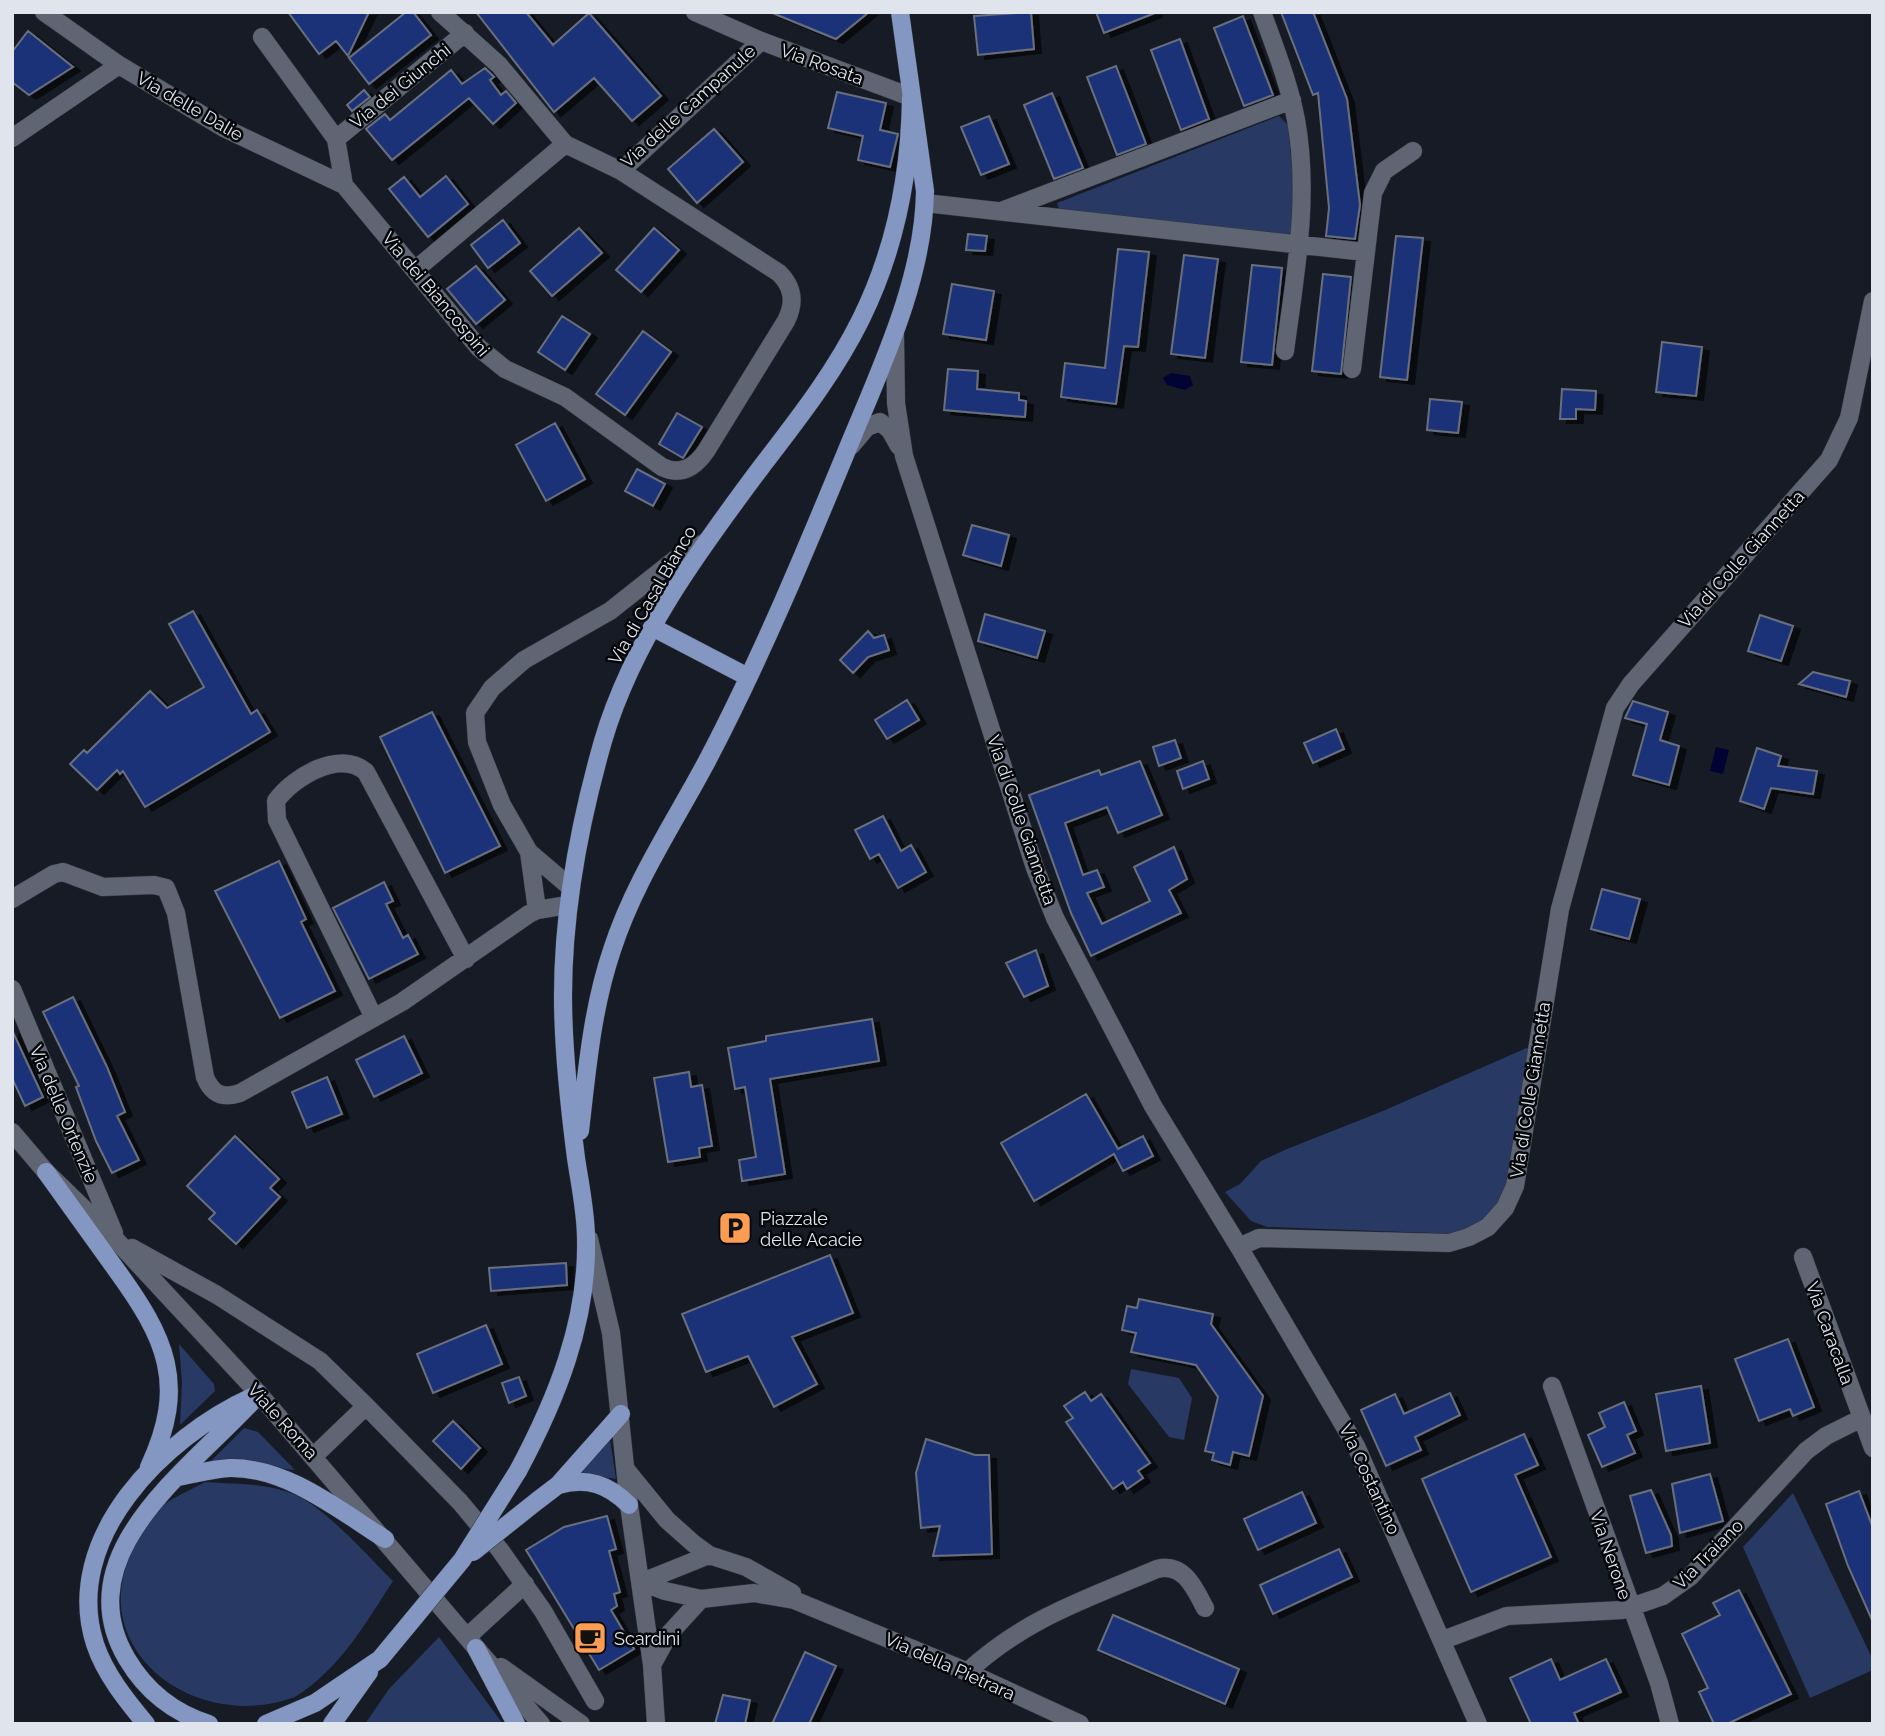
<svg xmlns="http://www.w3.org/2000/svg" width="1885" height="1736" font-family="Raleway,sans-serif">
	<style>
		.green { fill: #283964 }
		.water { fill: #010335 }
		.building { fill: #1d3378; stroke: #696f7d; stroke-width: 2; filter: url(#shadow) }
		.lines { fill: none; stroke-linecap: round; stroke-linejoin: round }
		.minor-casing { stroke: #343740; stroke-width: 19 }
		.major-casing { stroke: #343740; stroke-width: 19 }
		.minor { stroke: #5f6573; stroke-width: 18 }
		.major { stroke: #8497c2; stroke-width: 18 }
		.major-bridge-casing { stroke: #343740; stroke-width: 19; stroke-linecap: butt }
		.major-bridge { stroke: #8497c2; stroke-width: 18 }
		.labels { text-anchor: middle; dominant-baseline: central; stroke-width: 5; stroke-linejoin: round; paint-order: stroke }
		.street-label { font-size: 18px; fill: #e0e4ec; stroke: #05060a }
		.poi-label { font-size: 18px; fill: #e0e4ec; stroke: #05060a; text-anchor: start }
	</style>
	<defs>
		<filter id="shadow"><feDropShadow dx="7" dy="4" stdDeviation="0" flood-color="#0009"/></filter>
	</defs>
	<rect width="100%" height="100%" fill="#161b26"/>
	<!-- green -->
	<path class="green" d="M 1279,116 L 1288,125 L 1293,179 L 1291,232 L 1282,239 L 1060,212 L 1057,203 Z
		M 1529,1047 L 1509,1183 L 1489,1219 L 1458,1234 L 1267,1227 L 1251,1221 L 1225,1192 L 1240,1184 L 1261,1161 L 1287,1149 L 1383,1111 Z
		M 179,1344 L 214,1384 L 215,1391 L 180,1425 L 182,1383 Z
		M 1131,1369 L 1179,1378 L 1192,1398 L 1184,1440 L 1169,1437 L 1128,1384 Z
		M 244,1428 L 258,1432 L 295,1470 L 211,1461 Z
		M 610,1439 L 616,1479 L 579,1473 Z
		M 205,1482 C 232,1484 259,1483 285,1491 C 321,1501 366,1555 393,1581 C 365,1624 340,1669 295,1697 C 189,1736 73,1640 141,1536 C 147,1527 152,1516 159,1509 C 170,1498 191,1490 205,1482 Z
		M 1793,1493 L 1873,1660 L 1873,1670 L 1810,1698 L 1743,1547 Z
		M 439,1637 L 503,1724 L 365,1724 L 389,1689 Z"/>
	<!-- water -->
	<path class="water" d="M 1171,373 L 1190,376 L 1193,385 L 1185,390 L 1167,385 L 1163,378 Z
		M 1716,747 L 1729,750 L 1723,774 L 1710,771 Z"/>
	<!-- building -->
	<path class="building" d="M 288,12 L 369,12 L 348,56 L 336,41 L 319,54 Z
		M 406,12 L 413,12 L 431,35 L 369,84 L 349,58 Z
		M 476,12 L 526,12 L 553,45 L 589,13 L 661,96 L 632,121 L 594,78 L 554,112 Z
		M 770,12 L 869,12 L 836,39 Z
		M 1031,12 L 1034,49 L 978,55 L 974,16 Z
		M 1096,12 L 1155,12 L 1155,13 L 1104,33 Z
		M 1281,12 L 1313,12 L 1347,99 L 1360,205 L 1355,239 L 1326,236 L 1329,208 L 1318,93 L 1313,95 Z
		M 1243,16 L 1273,95 L 1244,106 L 1214,28 Z
		M 28,31 L 73,67 L 29,95 L 12,82 L 12,52 Z
		M 1180,39 L 1209,119 L 1181,130 L 1151,50 Z
		M 1116,66 L 1146,144 L 1117,155 L 1087,77 Z
		M 485,68 L 494,77 L 490,80 L 501,95 L 506,91 L 516,103 L 493,124 L 469,98 L 392,160 L 366,129 L 385,114 L 390,120 L 451,70 L 462,84 Z
		M 364,90 L 370,97 L 352,111 L 347,105 Z
		M 837,92 L 886,103 L 880,130 L 898,134 L 890,167 L 858,160 L 863,136 L 828,128 Z
		M 1052,93 L 1083,168 L 1054,179 L 1024,105 Z
		M 989,116 L 1009,164 L 981,175 L 961,127 Z
		M 714,129 L 743,162 L 697,203 L 668,169 Z
		M 446,176 L 468,204 L 428,237 L 389,189 L 404,177 L 420,197 Z
		M 503,220 L 520,243 L 488,268 L 471,245 Z
		M 579,228 L 602,253 L 552,296 L 530,271 Z
		M 654,228 L 679,250 L 641,292 L 616,270 Z
		M 968,234 L 987,236 L 985,251 L 966,250 Z
		M 1396,236 L 1423,238 L 1407,380 L 1380,377 Z
		M 1118,249 L 1149,252 L 1138,347 L 1124,346 L 1116,404 L 1061,397 L 1065,363 L 1105,368 Z
		M 1184,255 L 1218,259 L 1205,358 L 1171,354 Z
		M 1252,265 L 1282,268 L 1272,365 L 1241,362 Z
		M 476,266 L 505,300 L 476,324 L 447,289 Z
		M 1323,274 L 1351,277 L 1341,374 L 1312,371 Z
		M 952,284 L 994,291 L 986,340 L 943,334 Z
		M 562,316 L 590,334 L 565,370 L 538,352 Z
		M 643,331 L 671,352 L 625,415 L 596,394 Z
		M 1662,342 L 1702,347 L 1696,396 L 1656,392 Z
		M 948,369 L 978,371 L 977,389 L 1019,393 L 1019,400 L 1026,401 L 1025,417 L 944,410 Z
		M 1562,389 L 1596,391 L 1595,410 L 1576,409 L 1576,419 L 1560,419 Z
		M 1430,399 L 1462,402 L 1458,433 L 1427,430 Z
		M 677,413 L 702,427 L 683,458 L 659,444 Z
		M 555,423 L 585,479 L 546,501 L 516,445 Z
		M 637,469 L 665,484 L 653,506 L 625,491 Z
		M 972,525 L 1009,535 L 1001,566 L 963,555 Z
		M 193,611 L 251,714 L 257,710 L 270,732 L 145,807 L 123,771 L 120,774 L 117,770 L 97,790 L 70,764 L 84,750 L 87,753 L 150,691 L 167,708 L 204,687 L 169,624 Z
		M 985,614 L 1045,631 L 1037,658 L 978,641 Z
		M 1760,615 L 1793,626 L 1781,661 L 1748,651 Z
		M 868,631 L 874,638 L 884,635 L 889,650 L 868,657 L 853,673 L 840,660 Z
		M 1813,672 L 1850,681 L 1846,697 L 1799,684 Z
		M 907,700 L 919,720 L 887,739 L 875,720 Z
		M 1633,701 L 1668,712 L 1660,740 L 1679,746 L 1669,785 L 1633,775 L 1647,724 L 1625,718 Z
		M 432,712 L 500,846 L 445,873 L 380,737 Z
		M 1336,729 L 1344,749 L 1313,763 L 1304,743 Z
		M 1175,740 L 1181,758 L 1159,766 L 1153,747 Z
		M 1757,748 L 1781,756 L 1778,766 L 1817,771 L 1813,794 L 1771,788 L 1764,809 L 1740,801 Z
		M 1140,761 L 1162,815 L 1118,833 L 1107,807 L 1065,823 L 1083,875 L 1097,870 L 1104,887 L 1087,893 L 1102,924 L 1150,901 L 1134,867 L 1174,847 L 1187,879 L 1169,890 L 1181,913 L 1091,956 L 1071,913 L 1029,795 L 1099,770 L 1101,775 Z
		M 1203,761 L 1209,779 L 1183,789 L 1177,771 Z
		M 883,816 L 901,851 L 911,845 L 926,872 L 898,888 L 879,854 L 870,859 L 855,830 Z
		M 279,861 L 306,919 L 301,922 L 335,991 L 280,1018 L 215,891 Z
		M 384,882 L 393,901 L 386,904 L 403,938 L 408,935 L 418,954 L 369,979 L 333,908 Z
		M 1602,889 L 1640,899 L 1629,939 L 1591,929 Z
		M 1036,950 L 1048,986 L 1024,997 L 1006,963 Z
		M 73,997 L 107,1067 L 125,1112 L 117,1116 L 139,1160 L 112,1173 L 96,1141 L 76,1087 L 79,1086 L 43,1012 Z
		M 872,1019 L 879,1061 L 770,1079 L 785,1174 L 742,1181 L 739,1160 L 756,1157 L 745,1087 L 735,1089 L 728,1048 L 766,1041 L 766,1036 Z
		M 12,1030 L 43,1097 L 25,1106 L 12,1078 Z
		M 404,1036 L 422,1073 L 374,1097 L 356,1060 Z
		M 689,1072 L 691,1087 L 702,1085 L 712,1146 L 699,1148 L 700,1157 L 668,1162 L 654,1078 Z
		M 327,1077 L 342,1114 L 307,1128 L 292,1092 Z
		M 1086,1094 L 1118,1149 L 1143,1136 L 1153,1156 L 1123,1171 L 1114,1154 L 1034,1201 L 1001,1143 Z
		M 235,1136 L 279,1179 L 270,1188 L 280,1197 L 236,1244 L 209,1219 L 215,1213 L 187,1186 Z
		M 830,1255 L 853,1313 L 792,1337 L 817,1384 L 774,1407 L 748,1356 L 706,1372 L 682,1314 Z
		M 566,1263 L 567,1285 L 491,1291 L 489,1268 Z
		M 1139,1299 L 1213,1314 L 1211,1324 L 1263,1396 L 1249,1456 L 1233,1452 L 1230,1465 L 1212,1460 L 1214,1453 L 1205,1451 L 1218,1397 L 1196,1365 L 1131,1352 L 1136,1333 L 1122,1330 L 1127,1306 L 1137,1308 Z
		M 486,1325 L 502,1364 L 433,1393 L 417,1354 Z
		M 1788,1339 L 1814,1407 L 1793,1416 L 1790,1409 L 1759,1421 L 1735,1359 Z
		M 519,1377 L 526,1396 L 509,1403 L 502,1383 Z
		M 1701,1386 L 1710,1443 L 1666,1451 L 1656,1394 Z
		M 1085,1392 L 1091,1401 L 1101,1394 L 1150,1463 L 1138,1471 L 1143,1478 L 1127,1489 L 1123,1482 L 1113,1489 L 1066,1422 L 1073,1418 L 1064,1406 Z
		M 1450,1393 L 1460,1415 L 1415,1437 L 1421,1450 L 1386,1466 L 1361,1410 L 1395,1394 L 1404,1414 Z
		M 1624,1402 L 1636,1431 L 1627,1435 L 1635,1453 L 1602,1467 L 1588,1435 L 1605,1427 L 1599,1413 Z
		M 453,1421 L 480,1448 L 461,1469 L 433,1441 Z
		M 1524,1434 L 1538,1465 L 1515,1475 L 1551,1557 L 1471,1592 L 1422,1479 Z
		M 926,1439 L 975,1455 L 989,1455 L 992,1554 L 933,1556 L 940,1526 L 921,1528 L 916,1473 Z
		M 1710,1474 L 1723,1521 L 1680,1533 L 1672,1484 Z
		M 1651,1490 L 1671,1535 L 1672,1546 L 1646,1553 L 1630,1496 Z
		M 1859,1491 L 1873,1528 L 1872,1620 L 1848,1566 L 1826,1504 Z
		M 1302,1492 L 1316,1523 L 1258,1550 L 1244,1519 Z
		M 607,1516 L 616,1549 L 609,1551 L 620,1592 L 614,1594 L 617,1606 L 611,1610 L 634,1649 L 599,1670 L 526,1550 L 564,1527 Z
		M 1339,1549 L 1352,1577 L 1273,1614 L 1260,1585 Z
		M 1739,1590 L 1791,1694 L 1727,1724 L 1714,1724 L 1699,1692 L 1708,1688 L 1682,1634 L 1720,1615 L 1713,1603 Z
		M 1113,1615 L 1239,1669 L 1225,1704 L 1098,1650 Z
		M 805,1652 L 836,1666 L 809,1724 L 772,1724 Z
		M 1551,1659 L 1560,1680 L 1606,1659 L 1621,1692 L 1574,1713 L 1579,1724 L 1531,1724 L 1510,1678 Z
		M 723,1695 L 750,1700 L 745,1724 L 715,1724 Z"/>
	<g class="lines">
		<defs>
			<path id="minor" d="M 44,12 L 119,65 L 224,128 L 344,185
				M 440,12 L 499,65 L 565,144
				M 695,12 L 761,41 L 911,97
				M 1262,12 C 1275,48 1289,83 1296,120 C 1310,197 1295,275 1285,351
				M 262,37 L 336,139 L 344,185 L 479,348 L 505,369 L 565,397 L 662,467 C 681,476 695,467 706,451 L 786,321 C 795,303 794,288 779,273 L 621,171
				M 12,138 L 119,65
				M 336,139 L 465,33
				M 925,203 L 1365,252
				M 1004,210 L 1292,100
				M 415,270 L 565,144 L 621,171 L 761,41
				M 895,335 L 896,403 L 904,456 L 1035,868 L 1055,918 L 1153,1106 L 1239,1247 L 1259,1238 L 1449,1243 L 1469,1237 L 1488,1227 L 1505,1208 L 1515,1186 L 1560,909 L 1615,708 L 1631,684 L 1829,460 L 1849,418 L 1873,301
				M 1352,369 L 1373,193 L 1384,171 L 1413,151
				M 851,446 L 867,427 L 880,422 L 890,430 L 899,446
				M 529,852 L 537,910
				M 570,887 L 529,852 L 502,805 L 477,742 L 475,713 L 492,688 L 524,660 L 610,611 L 682,554 L 706,542
				M 12,899 L 54,874 L 63,872 L 103,887 L 154,885 L 166,888 L 176,913 L 205,1077 C 212,1094 222,1099 240,1093 L 402,1002 L 529,914 L 537,910 L 568,905
				M 12,989 L 114,1233
				M 374,1018 L 277,820 L 276,801 C 293,777 340,749 366,772 L 466,959
				M 12,1132 L 46,1172 L 116,1240 L 259,1394 L 541,1724
				M 589,1239 L 611,1333 L 629,1505 L 652,1665 L 656,1724
				M 1239,1247 L 1356,1446 L 1478,1724
				M 132,1248 L 217,1295 L 320,1361 L 366,1406 L 460,1502 L 500,1550 L 543,1611 L 595,1701
				M 1803,1257 L 1873,1448
				M 1552,1386 L 1659,1683 L 1670,1724
				M 314,1456 L 366,1406
				M 627,1471 L 667,1520 L 694,1544 L 709,1555 L 746,1567 L 792,1593
				M 642,1582 L 665,1591 L 701,1599 L 754,1593 L 794,1600 L 954,1666 L 1080,1724
				M 642,1582 L 709,1555
				M 467,1637 L 525,1584
				M 1443,1640 L 1507,1616 L 1622,1610 L 1663,1596 L 1690,1577 L 1806,1451 L 1826,1436 L 1860,1419
				M 652,1665 L 669,1634 L 701,1599
				M 501,1667 L 581,1724
				M 967,1672 C 1026,1618 1084,1600 1157,1569 C 1184,1562 1195,1589 1205,1608"/>
			<path id="major" d="M 654,628 L 748,677
				M 580,1131 C 587,1070 592,1009 612,950 C 634,882 674,823 707,761 C 762,656 807,547 852,438 C 884,361 924,275 925,191 L 900,12
				M 46,1172 C 69,1204 92,1236 115,1268 C 166,1338 188,1384 149,1467
				M 518,1471 C 556,1400 588,1322 586,1239 C 586,1212 580,1185 576,1158 C 569,1104 563,1051 563,996 C 563,909 579,825 603,741 C 633,639 699,550 762,466 C 798,419 835,372 861,319 C 896,248 910,175 911,97
				M 177,1477 C 194,1474 212,1469 230,1468 C 286,1467 339,1510 385,1539
				M 558,1485 C 587,1477 608,1484 629,1505
				M 537,1501 L 558,1485 L 621,1414
				M 476,1648 L 516,1724
				M 146,1724 C 126,1700 105,1674 95,1644 C 61,1538 164,1437 252,1397
				M 209,1724 C 174,1713 146,1691 127,1659 C 63,1551 198,1464 259,1394
				M 266,1724 L 315,1703 L 380,1659
				M 332,1724 L 369,1672"/>
		</defs>
		<!-- minor casing -->
		<use href="#minor" class="minor-casing"/>
		<!-- major casing -->
		<use href="#major" class="major-casing"/>
		<!-- minor -->
		<use href="#minor" class="minor"/>
		<!-- major -->
		<use href="#major" class="major"/>
		<defs>
			<path id="major-bridge" d="M 473,1552 L 537,1501
				M 380,1659 L 462,1560 L 518,1471"/>
		</defs>
		<!-- major-bridge casing -->
		<use href="#major-bridge" class="major-bridge-casing"/>
		<!-- major-bridge -->
		<use href="#major-bridge" class="major-bridge"/>
	</g>
	<!-- icons -->
	<defs>
		<symbol id="parking-square" viewBox="-11 -11 22 22"><rect x="-9" y="-9" width="18" height="18" rx="4" fill="#fc9d53" stroke="#05060a"/><path d="M-3.5-5.5H1a3.5 3.5 0 0 1 0 7H-1V5.5H-3.5ZM-1-3.4V-.6H.8a1.4 1.4 0 0 0 0-2.8Z" fill="#111"/></symbol>
		<symbol id="cafe-square" viewBox="-11 -11 22 22"><rect x="-9" y="-9" width="18" height="18" rx="4" fill="#fc9d53" stroke="#05060a"/><path d="M-5.5-4.5H6V0H3Q3 3.5 0 3.5H-2.5Q-5.5 3.5-5.5 0ZM3-3.2v2h1.7v-2ZM-6 4.5H4V6H-6Z" fill="#111"/></symbol>
	</defs>
	<g fill-rule="evenodd">
		<use href="#parking-square" x="716" y="1209" width="38" height="38"/>
		<use href="#cafe-square" x="571" y="1619" width="38" height="38"/>
	</g>
	<g class="labels">
		<!-- street labels -->
		<g class="street-label">
			<text transform="translate(822 64) rotate(20)">Via Rosata</text>
			<text transform="translate(400 86) rotate(-39)">Via dei Giunchi</text>
			<text transform="translate(190 106) rotate(30)">Via delle Dalie</text>
			<text transform="translate(688 106) rotate(-42)">Via delle Campanule</text>
			<text transform="translate(436 294) rotate(50)">Via dei Biancospini</text>
			<text transform="translate(1741 559) rotate(-48)">Via di Colle Giannetta</text>
			<text transform="translate(652 595) rotate(-60)">Via di Casal Bianco</text>
			<text transform="translate(1022 820) rotate(71)">Via di Colle Giannetta</text>
			<text transform="translate(1530 1090) rotate(-81)">Via di Colle Giannetta</text>
			<text transform="translate(64 1114) rotate(67)">Via delle Ortenzie</text>
			<text transform="translate(1830 1333) rotate(70)">Via Caracalla</text>
			<text transform="translate(283 1421) rotate(48)">Viale Roma</text>
			<text transform="translate(1370 1479) rotate(65)">Via Costantino</text>
			<text transform="translate(1708 1554) rotate(-45)">Via Traiano</text>
			<text transform="translate(1611 1555) rotate(71)">Via Nerone</text>
			<text transform="translate(950 1666) rotate(24)">Via della Pietrara</text>
		</g>
		<!-- poi labels -->
		<g class="poi-label">
			<text x="760" y="1218">Piazzale<tspan x="760" dy="21">delle Acacie</tspan></text>
			<text x="614" y="1638">Scardini</text>
		</g>
	</g>
	<!-- border -->
	<rect width="1885" height="1736" fill="none" stroke="#e0e4ec" stroke-width="28"/>
</svg>
